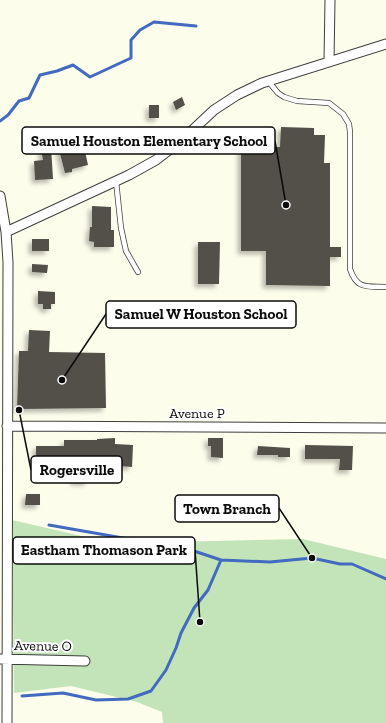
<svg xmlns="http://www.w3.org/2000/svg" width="386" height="723" font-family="'Zilla Slab',serif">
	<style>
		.green { fill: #c2e4b8 }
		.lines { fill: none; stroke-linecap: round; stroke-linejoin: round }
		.stream { stroke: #426ac0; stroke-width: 3 }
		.building { fill: #524f48; filter: url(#shadow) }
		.lane-casing { stroke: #3e3e3e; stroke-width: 6 }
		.street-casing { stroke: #3e3e3e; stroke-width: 11 }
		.lane { stroke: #fff; stroke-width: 4.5 }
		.street { stroke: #fff; stroke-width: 9 }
		.labels { text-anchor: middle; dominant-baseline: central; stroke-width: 4; stroke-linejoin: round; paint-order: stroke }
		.street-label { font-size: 14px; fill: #0b0b0b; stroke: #fff }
		.leader { fill: none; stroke: #0b0b0b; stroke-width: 1.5 }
		.callout-dot { fill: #0b0b0b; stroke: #fff; stroke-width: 1.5 }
		.callout { fill: #fff; stroke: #0b0b0b; stroke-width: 1.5 }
		.callout-label { font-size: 15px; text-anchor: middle; font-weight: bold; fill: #0b0b0b }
	</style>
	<defs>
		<filter id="shadow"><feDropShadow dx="-3.5" dy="3.5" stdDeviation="2" flood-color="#0004"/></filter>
	</defs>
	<rect width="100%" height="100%" fill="#fcfdeb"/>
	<!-- green -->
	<path class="green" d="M 12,520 L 99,540 L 172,542 L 303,539 L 386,559 L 386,723 L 163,723 L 162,712 L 137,702 L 71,686 L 14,693 Z"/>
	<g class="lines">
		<!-- stream -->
		<path class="stream" d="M 0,121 L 8,115 L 19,101 L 29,98 L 40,75 L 57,71 L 73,65 L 90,77 L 131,58 L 131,40 L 140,30 L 154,22 L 196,26
			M 49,525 L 191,550 L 221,560 L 270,562 L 312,558 L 340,564 L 352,564 L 386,579
			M 22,696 L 63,693 L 96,700 L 128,699 L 151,691 L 166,670 L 176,648 L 181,633 L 194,608 L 208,590 L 221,560"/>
	</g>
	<!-- building -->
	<path class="building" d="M 182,97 L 185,105 L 176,110 L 173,102 Z
		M 149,105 L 159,105 L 159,118 L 149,118 Z
		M 281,127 L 314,128 L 314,135 L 325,135 L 324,163 L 330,163 L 330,247 L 341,247 L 341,257 L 330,257 L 330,286 L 266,285 L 266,251 L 241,251 L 241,147 L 280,147 Z
		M 81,133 L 88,165 L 72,169 L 72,172 L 65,173 L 57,142 L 74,137 L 73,135 Z
		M 51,147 L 53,179 L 35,180 L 34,161 L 43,160 L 41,149 Z
		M 92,206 L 111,207 L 111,230 L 114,230 L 114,247 L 94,247 L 94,242 L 89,241 L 90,227 L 92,227 Z
		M 32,239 L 49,239 L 49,251 L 32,251 Z
		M 198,242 L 220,242 L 219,284 L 198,284 Z
		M 32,264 L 48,265 L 47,273 L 32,272 Z
		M 38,291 L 55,292 L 55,304 L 51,304 L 51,309 L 43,309 L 43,304 L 38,304 Z
		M 29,330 L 50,331 L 49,352 L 105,353 L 106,408 L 17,409 L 19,351 L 28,351 Z
		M 115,438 L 115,444 L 133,445 L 132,467 L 119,466 L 88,467 L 88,482 L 74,482 L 74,470 L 65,470 L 65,464 L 36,464 L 36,446 L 64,446 L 64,440 L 97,440 L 97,439 Z
		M 208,438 L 223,438 L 223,458 L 211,457 L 211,446 L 208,446 Z
		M 305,445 L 353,446 L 352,470 L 339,470 L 340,459 L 305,459 Z
		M 258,446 L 290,448 L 290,457 L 278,457 L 278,455 L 257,455 Z
		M 26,494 L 40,494 L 40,505 L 25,505 Z"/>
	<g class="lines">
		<defs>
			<path id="lane" d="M 268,81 L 278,93 L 284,97 L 297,101 L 329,103 L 343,114 L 349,124 L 350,132 L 350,269 C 357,290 367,286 386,287
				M 116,181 L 121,228 L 126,251 L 138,272"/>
			<path id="street" d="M 329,62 L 330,0
				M 0,196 L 6,232 L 8,262 L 7,723
				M 6,232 L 129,175 L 156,160 L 182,140 L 214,110 L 237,95 L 262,83 L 386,44
				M 7,426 L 386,428
				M 0,659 L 85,661"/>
		</defs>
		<!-- lane casing -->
		<use href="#lane" class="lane-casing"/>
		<!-- street casing -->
		<use href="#street" class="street-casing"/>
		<!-- lane -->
		<use href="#lane" class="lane"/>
		<!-- street -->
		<use href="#street" class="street"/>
	</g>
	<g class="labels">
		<!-- street labels -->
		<g class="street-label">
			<text x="197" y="413">Avenue P</text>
			<text transform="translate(43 646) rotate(1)">Avenue O</text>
		</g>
	</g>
	<!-- callouts -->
	<path class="leader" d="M286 205L275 141M62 380L106 314M19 410L31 470M312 558L279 508M200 622L195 550"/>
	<g class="callout-dot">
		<circle cx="286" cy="205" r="4"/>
		<circle cx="62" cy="380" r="4"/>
		<circle cx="19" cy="410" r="4"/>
		<circle cx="312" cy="558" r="4"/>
		<circle cx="200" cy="622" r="4"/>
	</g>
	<g class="callout">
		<rect x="22" y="127" width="253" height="27" rx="4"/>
		<rect x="106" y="301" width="190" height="27" rx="4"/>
		<rect x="31" y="456" width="91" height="27" rx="4"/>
		<rect x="175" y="495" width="104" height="27" rx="4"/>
		<rect x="13" y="537" width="182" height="27" rx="4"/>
	</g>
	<g class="callout-label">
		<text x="149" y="146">Samuel Houston Elementary School</text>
		<text x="201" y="319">Samuel W Houston School</text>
		<text x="77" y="475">Rogersville</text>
		<text x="227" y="514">Town Branch</text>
		<text x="104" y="555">Eastham Thomason Park</text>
	</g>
</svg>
